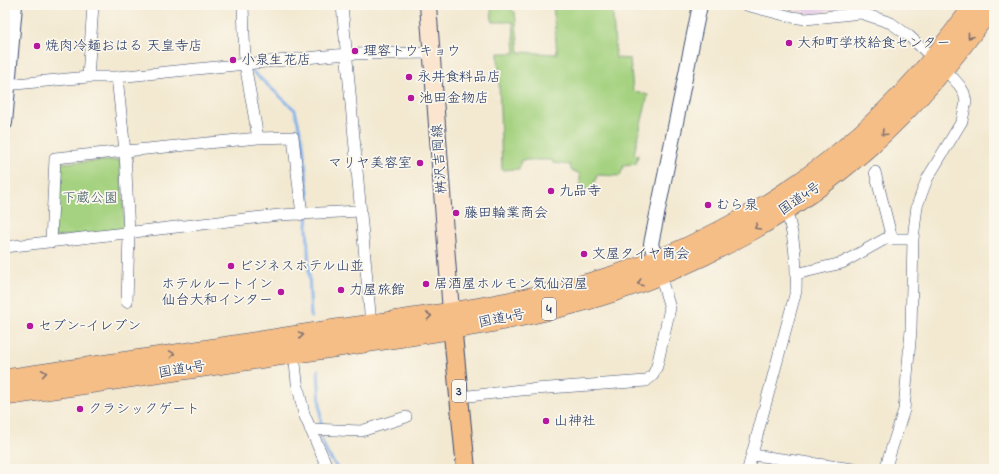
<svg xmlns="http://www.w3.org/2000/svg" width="999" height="474" font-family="'Indie Flower','Klee One',sans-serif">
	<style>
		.built { fill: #ebd1eb }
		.green { fill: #a5d280; stroke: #60806f }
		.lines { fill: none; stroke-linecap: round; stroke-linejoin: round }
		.stream { stroke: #7eafea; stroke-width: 3 }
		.minor-casing { stroke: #3b4b6f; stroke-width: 12 }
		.tertiary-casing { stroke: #3b4b6f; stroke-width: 16 }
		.secondary-casing { stroke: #3b4b6f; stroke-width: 18 }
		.primary-casing { stroke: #3b4b6f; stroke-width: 20 }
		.trunk-casing { stroke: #3b4b6f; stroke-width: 20 }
		.minor { stroke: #fff; stroke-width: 11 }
		.tertiary { stroke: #fff; stroke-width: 14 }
		.secondary { stroke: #fbe5cf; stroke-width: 16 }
		.primary { stroke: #f6be87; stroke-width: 18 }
		.trunk { stroke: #f6be87; stroke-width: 19 }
		.oneway { stroke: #7e6f70 }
		.poi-dot { fill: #b5179e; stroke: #fbf7ec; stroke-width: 1.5 }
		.labels { text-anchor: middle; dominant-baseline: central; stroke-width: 3.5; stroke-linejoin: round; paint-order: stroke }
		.shield { fill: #fbf7ec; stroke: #5e6b89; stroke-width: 1 }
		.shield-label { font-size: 13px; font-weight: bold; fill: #1b2f5e }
		.poi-label { font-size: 14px; fill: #1b2f5e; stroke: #fbf7ec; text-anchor: start }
		.street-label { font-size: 14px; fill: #1b2f5e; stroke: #fbf7ec }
		.park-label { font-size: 14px; fill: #3e5866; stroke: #fbf7ec }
	</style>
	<rect width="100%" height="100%" fill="#fbf7ec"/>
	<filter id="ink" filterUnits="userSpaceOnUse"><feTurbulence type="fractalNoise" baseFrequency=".025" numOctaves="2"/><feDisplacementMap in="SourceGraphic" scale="8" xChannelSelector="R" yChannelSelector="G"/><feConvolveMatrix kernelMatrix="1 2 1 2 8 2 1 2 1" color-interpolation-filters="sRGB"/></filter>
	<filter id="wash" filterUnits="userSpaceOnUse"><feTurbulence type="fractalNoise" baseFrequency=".012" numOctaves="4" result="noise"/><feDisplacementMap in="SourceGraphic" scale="16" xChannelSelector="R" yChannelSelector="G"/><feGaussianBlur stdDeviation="0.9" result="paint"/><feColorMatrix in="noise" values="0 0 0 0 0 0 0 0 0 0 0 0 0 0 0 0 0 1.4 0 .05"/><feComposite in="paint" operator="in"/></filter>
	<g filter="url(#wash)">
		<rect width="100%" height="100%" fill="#f3e9d1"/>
		<!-- built -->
		<path class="built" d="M 776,5 L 931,5 L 928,10 L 853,6 L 811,14 Z"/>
		<!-- green -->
		<path class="green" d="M 491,5 L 510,5 L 511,10 L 515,12 L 519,52 L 557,54 L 553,5 L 612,5 L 616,58 L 630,59 L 633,91 L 648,95 L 634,154 L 638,155 L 636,164 L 624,165 L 620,176 L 597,175 L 593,190 L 580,189 L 580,174 L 571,170 L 570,165 L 553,163 L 552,160 L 521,160 L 519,169 L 502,170 L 498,53 L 515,53 L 513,22 L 492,22 Z
			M 120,160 L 125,231 L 54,237 L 59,163 Z"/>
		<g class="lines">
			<!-- stream -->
			<path class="stream" d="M 250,69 L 295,110 L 303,143 L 309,203 L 307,226 L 311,317
				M 318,370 L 321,425
				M 321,437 L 327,453 L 338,469"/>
		</g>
	</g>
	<g filter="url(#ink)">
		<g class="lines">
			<defs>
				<path id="minor" d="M 243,5 L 245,64 L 258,138
					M 342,5 L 371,324
					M 746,5 L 792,17 L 806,19 L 861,13 L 891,23 L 909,36 L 944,68 L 960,86 L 964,93 L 966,102 L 962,121 L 927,179 L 917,206 L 913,239 L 911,330 L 904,410 L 885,469
					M 88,77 L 93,5
					M 117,77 L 125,151 L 129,234 L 127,302
					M 5,85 L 88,77 L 117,77 L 346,54 L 433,53
					M 875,172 L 892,239
					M 51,242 L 55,158 L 258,138 L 293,137 L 302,215
					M 5,247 L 279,215 L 360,211
					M 796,274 L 842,263 L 885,239 L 913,239
					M 294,354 L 297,382 L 304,414 L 328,469
					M 460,397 L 521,390 L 646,381 L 653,375 L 657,366 L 670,308 L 660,275
					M 310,429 L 361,431 L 406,417
					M 753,455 L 853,469
					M 748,469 L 796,291 C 797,264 794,235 786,209"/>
				<path id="tertiary" d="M 5,123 L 15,5
					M 659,269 L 651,244 L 700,5"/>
				<path id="secondary" d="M 428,5 L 451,312"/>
				<path id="primary" d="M 451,314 L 466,469"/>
				<path id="trunk" d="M 5,379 C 117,363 230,346 342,328 C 426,316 510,305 592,282 C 724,244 848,164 934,57 C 948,40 961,22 974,5
					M 5,396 C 118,380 232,363 345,346 C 434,332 525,321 611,293 C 704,263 796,212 869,147 C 916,105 957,56 993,5"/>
			</defs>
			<!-- minor casing -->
			<use href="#minor" class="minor-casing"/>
			<!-- tertiary casing -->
			<use href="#tertiary" class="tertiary-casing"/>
			<!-- secondary casing -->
			<use href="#secondary" class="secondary-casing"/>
			<!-- primary casing -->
			<use href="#primary" class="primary-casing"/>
			<!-- trunk casing -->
			<use href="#trunk" class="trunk-casing"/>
			<!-- minor -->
			<use href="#minor" class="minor"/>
			<!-- tertiary -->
			<use href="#tertiary" class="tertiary"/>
			<!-- secondary -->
			<use href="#secondary" class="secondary"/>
			<!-- primary -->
			<use href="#primary" class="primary"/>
			<!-- trunk -->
			<use href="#trunk" class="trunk"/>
		</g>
		<!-- one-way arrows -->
		<defs><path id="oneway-chevron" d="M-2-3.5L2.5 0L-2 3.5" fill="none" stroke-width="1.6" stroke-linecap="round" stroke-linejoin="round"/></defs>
		<g class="oneway">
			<use href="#oneway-chevron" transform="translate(970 36) rotate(128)"/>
			<use href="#oneway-chevron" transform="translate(884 133) rotate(137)"/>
			<use href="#oneway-chevron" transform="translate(757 227) rotate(150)"/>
			<use href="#oneway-chevron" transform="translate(640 283) rotate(161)"/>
			<use href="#oneway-chevron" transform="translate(429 316) rotate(-8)"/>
			<use href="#oneway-chevron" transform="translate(301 335) rotate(-9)"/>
			<use href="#oneway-chevron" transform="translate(172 354) rotate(-9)"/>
			<use href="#oneway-chevron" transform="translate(44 373) rotate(-8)"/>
		</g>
	</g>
	<!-- markers -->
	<g class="poi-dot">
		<circle cx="789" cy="43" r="4"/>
		<circle cx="37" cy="46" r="4"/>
		<circle cx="355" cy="51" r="4"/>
		<circle cx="233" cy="60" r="4"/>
		<circle cx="409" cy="77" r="4"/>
		<circle cx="411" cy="98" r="4"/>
		<circle cx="420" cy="163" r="4"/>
		<circle cx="551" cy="191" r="4"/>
		<circle cx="708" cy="205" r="4"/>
		<circle cx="456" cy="213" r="4"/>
		<circle cx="584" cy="254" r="4"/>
		<circle cx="231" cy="266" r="4"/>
		<circle cx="426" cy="284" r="4"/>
		<circle cx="341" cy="290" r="4"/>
		<circle cx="281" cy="292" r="4"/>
		<circle cx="30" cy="326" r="4"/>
		<circle cx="80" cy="409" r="4"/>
		<circle cx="546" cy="421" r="4"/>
	</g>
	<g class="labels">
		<!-- shield labels -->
		<g class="shield">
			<rect x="542" y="298" width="14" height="22" rx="3"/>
			<rect x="452" y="380" width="14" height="22" rx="3"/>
		</g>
		<g class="shield-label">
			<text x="549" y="309">4</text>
			<text x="459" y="391">3</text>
		</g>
		<!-- poi labels -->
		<g class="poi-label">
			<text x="797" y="43">大和町学校給食センター</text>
			<text x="45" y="46">焼肉冷麺おはる 天皇寺店</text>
			<text x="363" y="51">理容トウキョウ</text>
			<text x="241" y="60">小泉生花店</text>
			<text x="417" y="77">永井食料品店</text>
			<text x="419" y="98">池田金物店</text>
			<text x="412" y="163" text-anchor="end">マリヤ美容室</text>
			<text x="559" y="191">九品寺</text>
			<text x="716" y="205">むら泉</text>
			<text x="464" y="213">藤田輪業商会</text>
			<text x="592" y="254">文屋タイヤ商会</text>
			<text x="239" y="266">ビジネスホテル山並</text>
			<text x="273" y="284" text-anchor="end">ホテルルートイン<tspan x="273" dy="16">仙台大和インター</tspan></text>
			<text x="434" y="284">居酒屋ホルモン気仙沼屋</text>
			<text x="349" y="290">力屋旅館</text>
			<text x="38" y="326">セブン-イレブン</text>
			<text x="88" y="409">クラシックゲート</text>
			<text x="554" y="421">山神社</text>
		</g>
		<!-- street labels -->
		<g class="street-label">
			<text transform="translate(440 159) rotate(-94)">桝沢吉岡線</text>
			<text transform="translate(800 199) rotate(-34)">国道4号</text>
			<text transform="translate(502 319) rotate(-11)">国道4号</text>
			<text transform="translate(182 370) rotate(-9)">国道4号</text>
		</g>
		<!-- park labels -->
		<g class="park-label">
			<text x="90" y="198">下蔵公園</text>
		</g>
	</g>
	<!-- margin -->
	<rect width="999" height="474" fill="none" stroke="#fbf7ec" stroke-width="20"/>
</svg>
